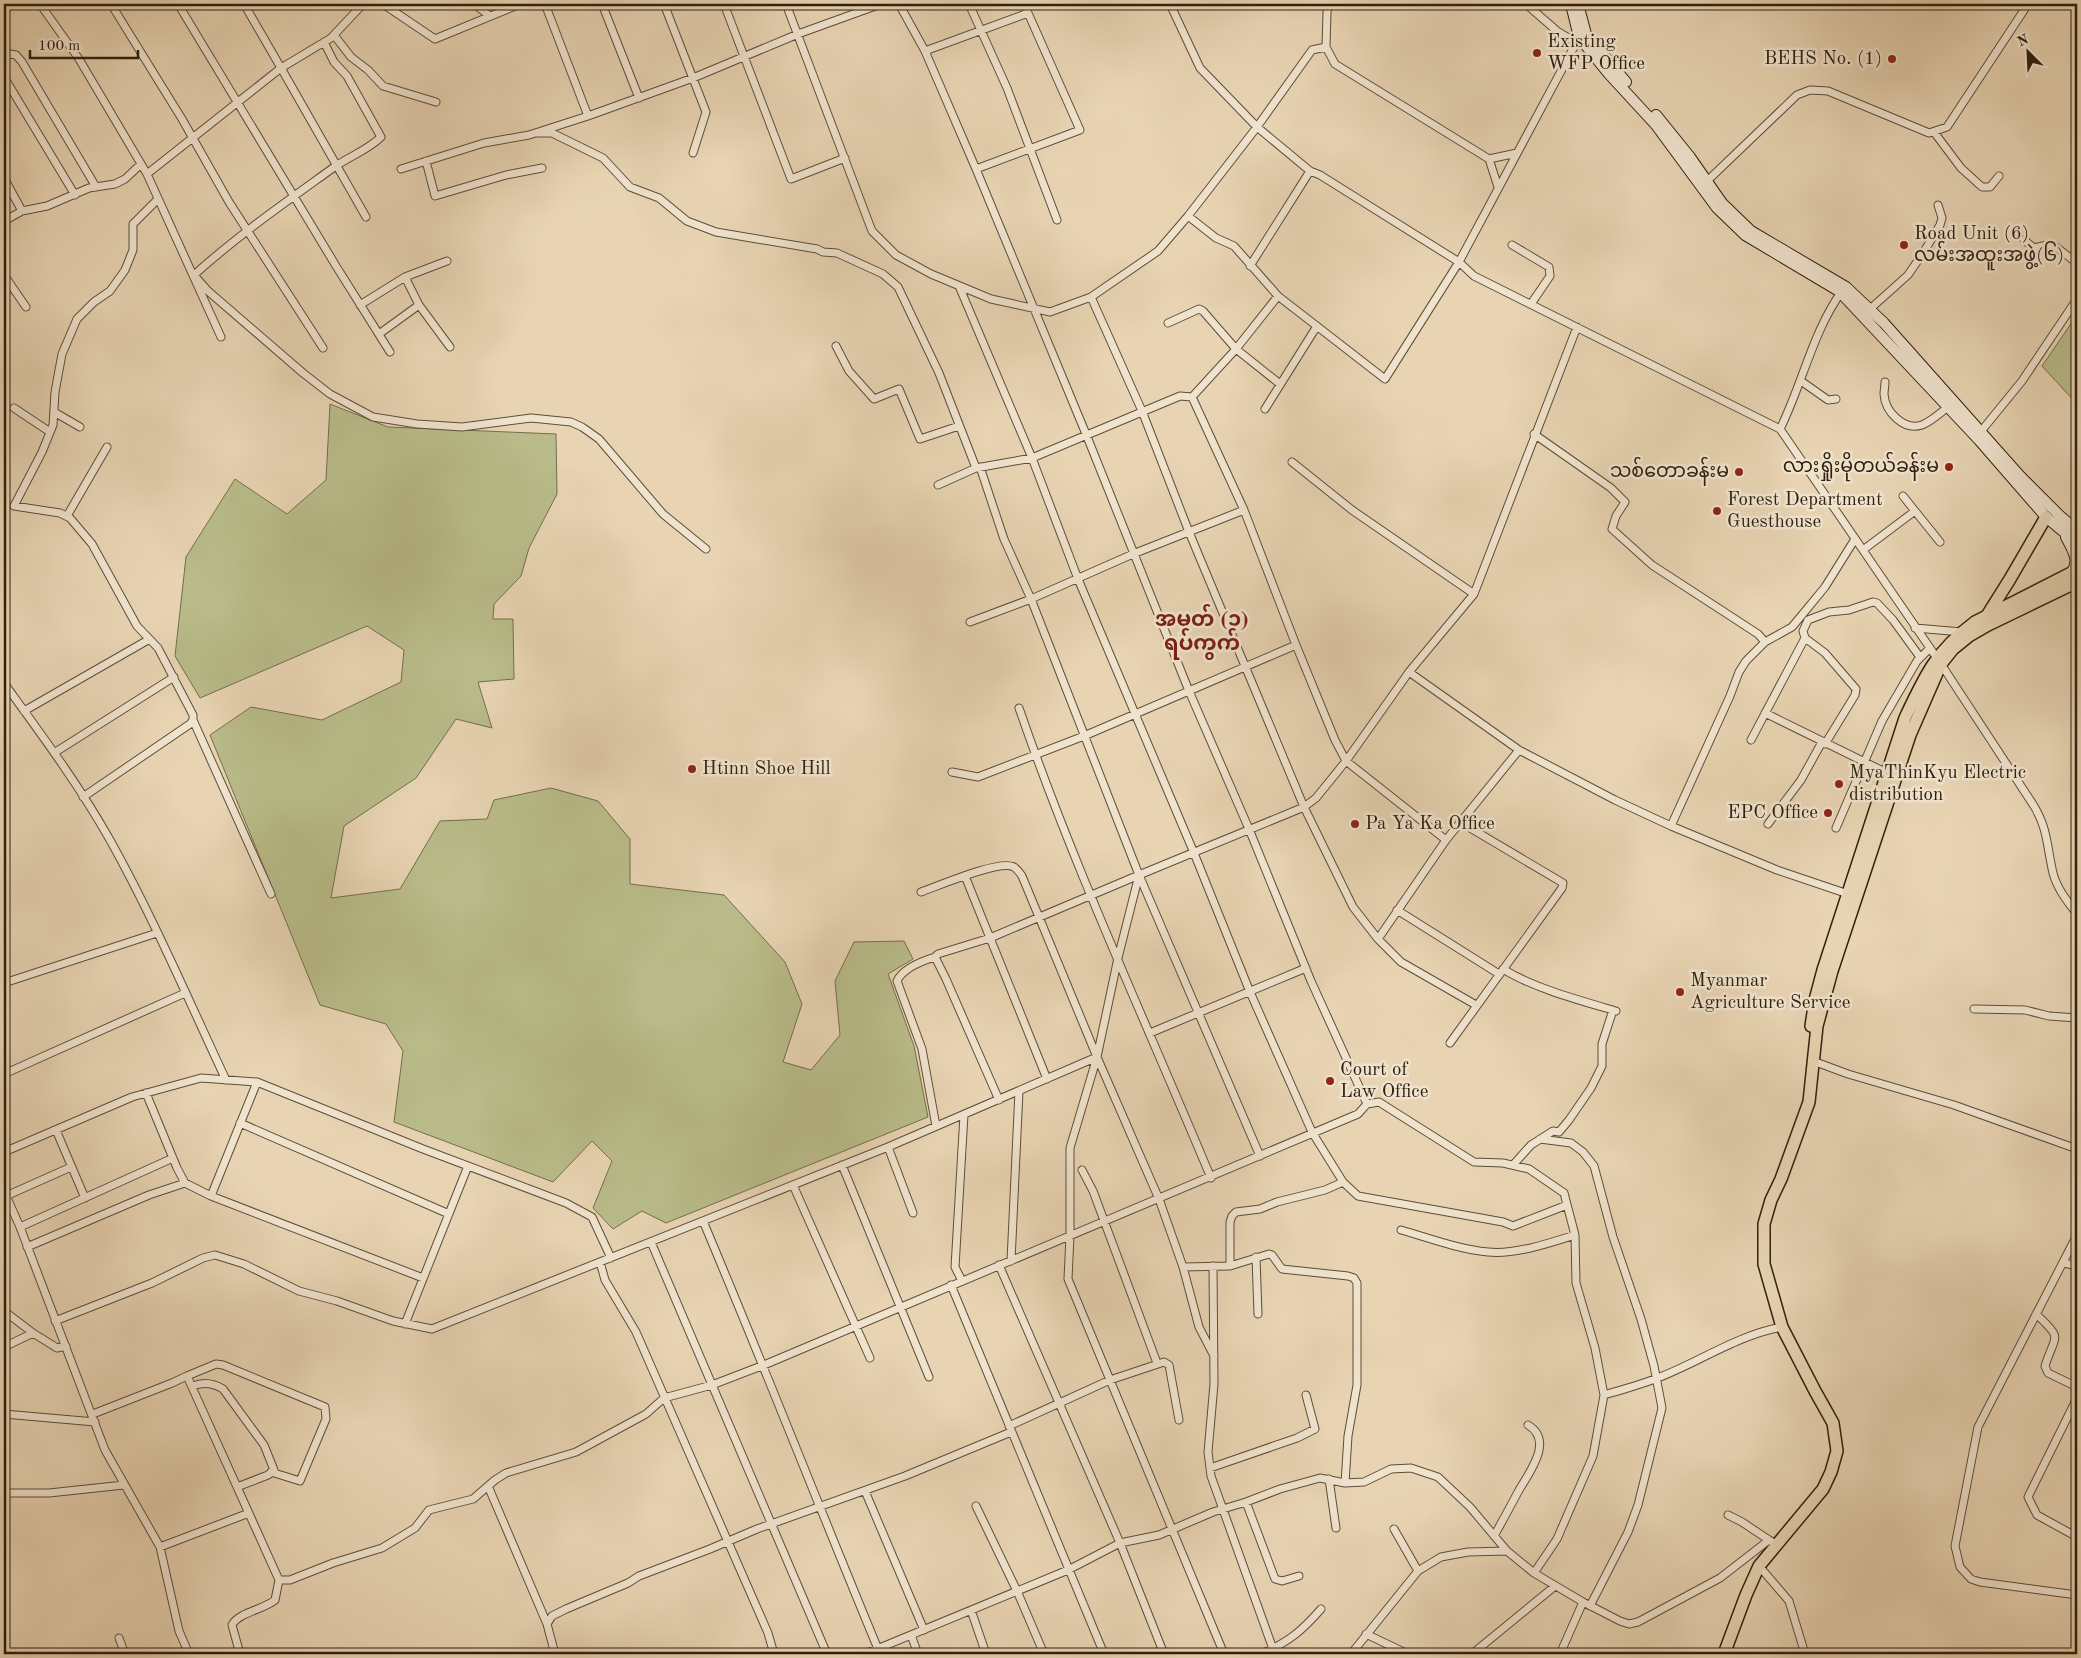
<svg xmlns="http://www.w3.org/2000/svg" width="2081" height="1658" font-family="'Old Standard TT','Noto Sans Myanmar',serif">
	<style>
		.green { fill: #b9bc8a; stroke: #746e4c }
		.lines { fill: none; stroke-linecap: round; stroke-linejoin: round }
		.street-casing { stroke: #5d4d37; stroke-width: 9 }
		.secondary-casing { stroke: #2f200e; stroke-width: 12 }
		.primary-casing { stroke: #2f200e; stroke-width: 14 }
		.street { stroke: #f0e3ce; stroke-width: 7 }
		.secondary { stroke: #f0e3ce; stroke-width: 10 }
		.primary { stroke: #e8d4b3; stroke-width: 11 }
		.poi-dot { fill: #8f2418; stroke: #f0e3ce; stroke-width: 2 }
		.labels { text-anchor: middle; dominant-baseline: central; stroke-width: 5; stroke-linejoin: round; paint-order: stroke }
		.poi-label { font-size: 19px; fill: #2f200e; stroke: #f0e3ce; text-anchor: start }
		.quarter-label { font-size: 21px; font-weight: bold; fill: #7a1f14; stroke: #f0e3ce }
	</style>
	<rect width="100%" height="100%" fill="#e8d4b3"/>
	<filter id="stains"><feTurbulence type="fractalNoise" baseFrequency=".004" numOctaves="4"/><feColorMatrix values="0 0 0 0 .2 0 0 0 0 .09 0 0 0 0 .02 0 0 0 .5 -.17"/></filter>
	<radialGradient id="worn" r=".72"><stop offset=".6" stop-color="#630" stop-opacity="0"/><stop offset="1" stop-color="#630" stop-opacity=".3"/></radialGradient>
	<!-- green -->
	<path class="green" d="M 2077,315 L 2077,404 L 2042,366 Z
		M 330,404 L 388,427 L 556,434 L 557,494 L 529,548 L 521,576 L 494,604 L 493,619 L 513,619 L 514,679 L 478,682 L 492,728 L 456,719 L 416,778 L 344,826 L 331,898 L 400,889 L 440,821 L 487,819 L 494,800 L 551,788 L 598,801 L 630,839 L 630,884 L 724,895 L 785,962 L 802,1004 L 783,1062 L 811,1070 L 840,1035 L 835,981 L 854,942 L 904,941 L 913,959 L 888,974 L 914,1046 L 928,1117 L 666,1223 L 642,1211 L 613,1229 L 593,1208 L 612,1161 L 592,1141 L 553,1182 L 394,1122 L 403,1051 L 386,1024 L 320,1005 L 210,735 L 251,707 L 322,720 L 401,682 L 404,650 L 367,626 L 200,698 L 175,656 L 186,557 L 235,479 L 287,514 L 326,480 Z"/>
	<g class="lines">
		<defs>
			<path id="street" d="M 40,4 L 79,59 L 147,174 L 221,337
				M 111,4 L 182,119 L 229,202 L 323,348
				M 178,4 L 336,266 L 390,352
				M 244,4 L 281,68 L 331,38 L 363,4
				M 383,4 L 435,39 L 520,4
				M 474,4 L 490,16
				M 545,4 L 588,116
				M 602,4 L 639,98
				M 664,4 L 706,112 L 693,153
				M 724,4 L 791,179 L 845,158
				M 786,4 L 872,231 L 896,255 L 931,274 L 991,299 L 1050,312 L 1091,297 L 1158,251 L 1188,216 L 1257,127 L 1312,50 L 1326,47
				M 969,4 L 1007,88 L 1057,220
				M 1170,4 L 1200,68 L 1257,127 L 1310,171 L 1320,175 L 1459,262 L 1385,379 L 1278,296 L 1234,246 L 1216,238 L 1188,216
				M 1329,4 L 1327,12 L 1326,47 L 1335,64 L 1489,159
				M 1526,4 L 1557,31 L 1577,43
				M 334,35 L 351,57 L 368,70 L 383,86 L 436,102
				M 1582,37 L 1575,45 L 1459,262 L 1474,276 L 1780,429
				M 324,42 L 334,62 L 347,76 L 381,137 C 368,150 348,157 333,168 C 286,202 237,236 194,275 L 208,291 L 303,373 L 330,394 L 373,417 L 417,424 L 462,427 L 531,418 L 571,422 L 582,427 L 599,439 L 663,514 L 706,549
				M 925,51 L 1028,13
				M 4,53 L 16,55 L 22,62 L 96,187
				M 4,77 L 75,195
				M 1934,132 L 1961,168 L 1982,187 L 1990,187 L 1999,176
				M 536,133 L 552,133 L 603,158 L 630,187 L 659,198 L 687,221 L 716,232 L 817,249 L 823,252 L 837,253 L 883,274 L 898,287 L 939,373 L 976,468 L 1032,458 L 1180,396 L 1192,397 L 1244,510 L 1296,645 L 1335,740 L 1346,761 L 1446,840
				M 426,161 L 435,196 L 506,175 L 542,168
				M 401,169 L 484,143 L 529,135 L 588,116 L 693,78 L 798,34 L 881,4
				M 976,169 L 1080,130 L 1024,4
				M 147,174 L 281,68 L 366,217
				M 4,178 L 22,211
				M 1704,184 L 1797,95 L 1810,90 L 1828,91 L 1929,133 L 1947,127 L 2028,4
				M 1498,187 L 1489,159 L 1517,153
				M 4,221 L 22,211 L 47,206 L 89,188 L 115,184 L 125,179 L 141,164
				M 2024,240 L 2034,248 L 2052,244 L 2077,263
				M 1512,245 L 1549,267 L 1550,276 L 1531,304
				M 1250,266 L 1310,171
				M 4,275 L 26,307
				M 405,277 L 419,305 L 450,347
				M 959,286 L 1032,458 L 1078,579 L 1194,853 L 1250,992 L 1312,1132 L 1343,1182 L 1358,1196 L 1503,1222 L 1513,1226 L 1567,1205
				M 1842,291 C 1813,331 1802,385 1780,429 L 1941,664 L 2034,806 C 2048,829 2047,848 2053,873 C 2057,889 2068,902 2077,914
				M 1091,297 L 1142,411 L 1189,532 L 1304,807 L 1353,907 L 1378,939 L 1401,962 L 1476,1005
				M 360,305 L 405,277 L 447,261
				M 1870,309 L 1908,275 L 1923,253 L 1940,225 L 1942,218 L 1938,205
				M 1168,323 L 1199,309 L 1203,311 L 1236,349 L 1280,384
				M 379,334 L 419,305
				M 836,346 L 849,371 L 874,399 L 899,389 L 920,439 L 959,426
				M 1801,381 L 1828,400 L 1836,399
				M 1885,382 C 1885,386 1884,391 1884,394 C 1885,412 1904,431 1922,425 C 1932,421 1940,413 1948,407
				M 1192,397 L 1236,349 L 1278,296
				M 14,408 L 50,432
				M 1265,409 L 1317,326
				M 54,412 L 80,427
				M 1534,434 L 1611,488 L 1625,502 L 1616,516 L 1612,529 L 1652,565 L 1758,634 L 1765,642
				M 1978,435 L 2022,381 L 2077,299
				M 1292,462 L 1352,510 L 1474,594
				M 980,467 L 1004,539 L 1031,599 L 1139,875 L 1260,1156
				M 938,485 L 976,468
				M 1903,496 L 1915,511
				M 67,516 L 107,447
				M 1863,550 L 1915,511 L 1940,542
				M 970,622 L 1031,599 L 1133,554 L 1244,510
				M 1915,628 L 1962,632
				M 1409,672 L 1519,750 L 1615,800 L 1671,826 L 1777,870 L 1848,894
				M 4,683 C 41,734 79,785 110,840 C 153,917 188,999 226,1080
				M 1019,708 C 1074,868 1146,1022 1211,1178
				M 24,711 L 148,640
				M 1765,713 L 1887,773
				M 193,720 L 271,894
				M 1751,740 L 1805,638
				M 1825,744 L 1855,695 L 1856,689 L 1825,653 L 1805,638 L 1803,631 L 1808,620 L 1829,612 L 1849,610 L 1873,602 L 1877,603 L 1893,620 L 1920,657
				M 54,753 L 174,677
				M 952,772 L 978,777 L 1084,736 L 1296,645
				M 83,797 L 190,724 L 193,720 L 193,715 L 158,648 L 137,626 L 92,544 L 70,518 L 60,513 L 14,506 L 42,452 L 53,425 L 55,392 L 62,354 L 77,319 L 94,302 L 110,291 L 125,270 L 133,250 L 133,224 L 158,199
				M 1768,824 L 1801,780 L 1822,742
				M 1671,826 L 1730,696 L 1739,672 L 1746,661 L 1765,642 L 1792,627 L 1802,615 L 1825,587 L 1855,539
				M 1836,828 L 1882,721 L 1917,661 L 1930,648
				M 965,876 L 1047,1079
				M 921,892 C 938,886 1000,859 1014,867 C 1017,869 1020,873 1022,876 L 1097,1057 L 1159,1199 L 1183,1267 L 1199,1327 L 1214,1356
				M 1397,910 L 1499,974
				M 1378,939 L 1446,840 L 1519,750
				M 935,957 C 922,961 903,968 897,981 L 922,1049 L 936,1126
				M 1503,969 C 1533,988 1582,1001 1616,1011
				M 4,983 L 157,933
				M 1974,1009 L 2025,1010 L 2049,1016 L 2077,1018
				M 1150,1033 L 1306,968
				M 1450,1043 L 1562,888 L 1563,883 L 1460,822
				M 1813,1061 L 1848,1074 L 1954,1105 L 2077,1149
				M 4,1074 L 185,993
				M 146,1093 L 177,1168 L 185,1183 L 211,1196 L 423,1278
				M 999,1100 L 946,979 L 935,957 L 938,954 L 990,938 L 1139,875
				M 1367,1104 L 1379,1102 L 1474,1162 L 1503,1163 L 1529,1169 L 1564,1193 L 1575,1235 L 1576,1283 L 1595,1348 L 1604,1395 L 1593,1456 L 1557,1539 L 1534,1573
				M 240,1123 L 449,1214
				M 56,1130 L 85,1198
				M 1540,1139 L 1571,1143 L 1583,1152 L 1594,1166 L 1613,1237 L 1641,1319 L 1654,1366 L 1662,1408 L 1638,1505 L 1628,1532 L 1590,1606
				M 888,1147 L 913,1213
				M 4,1152 L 132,1097 L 201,1078 L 257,1082 L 423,1149 L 566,1203 L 592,1217 L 611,1258
				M 842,1165 L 929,1377
				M 1513,1165 L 1531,1145 L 1553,1131 L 1559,1132 L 1569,1120 L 1591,1088 L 1602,1066 L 1602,1044 L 1613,1010
				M 1082,1170 L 1093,1191 L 1157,1363
				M 793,1185 L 870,1358
				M 4,1191 L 20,1227 L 105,1450 L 160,1547 L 179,1631 L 189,1654
				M 6,1196 L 71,1167
				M 211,1196 L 257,1082
				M 703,1221 C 763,1363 819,1507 878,1649
				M 20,1227 L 173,1158
				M 1401,1230 C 1429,1238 1458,1249 1488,1252 C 1514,1255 1550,1243 1575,1235
				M 2077,1235 L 1978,1427 L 1955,1546 L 1960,1567 L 1971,1579 L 1980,1582 L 2077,1595
				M 651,1242 L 827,1654
				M 27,1247 L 149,1195 L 185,1183
				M 1256,1257 L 1258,1314
				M 1011,1261 L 1019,1091
				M 600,1262 L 605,1280 L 636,1332 L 768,1633 L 774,1654
				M 2064,1263 L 2077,1266
				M 999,1265 L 1120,1543 L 1164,1654
				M 1213,1266 L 1214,1384 L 1208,1452 L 1211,1476 L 1273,1649
				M 1230,1266 L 1269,1254 L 1272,1255 L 1282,1269 L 1348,1276 L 1354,1278 L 1357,1283 L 1357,1385 L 1348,1436 L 1345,1483
				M 1183,1267 L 1230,1266 L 1230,1222 L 1232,1216 L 1236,1212 L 1260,1209 L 1277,1202 L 1325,1190 L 1343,1182
				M 962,1281 L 955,1267 L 964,1115
				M 951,1285 L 1104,1654
				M 4,1311 L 33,1333
				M 2036,1314 C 2064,1340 2055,1334 2045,1366 L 2048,1373 L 2077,1387
				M 55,1321 L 152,1283 L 203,1258 L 215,1255 L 244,1264 L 299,1291 L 337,1301 L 393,1321 L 432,1329 L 888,1147 L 1097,1057
				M 405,1324 L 468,1166
				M 4,1347 L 33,1333 L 57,1348 L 66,1346
				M 187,1376 L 216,1364 L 223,1365 L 325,1407 L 326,1419 L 300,1481 L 271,1472
				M 193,1386 C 203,1382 213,1383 223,1389 L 264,1445 L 274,1470 L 268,1475 L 237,1487
				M 1604,1395 C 1621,1390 1639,1385 1655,1379 C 1698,1363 1737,1335 1782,1327
				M 2077,1398 L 2028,1497 L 2037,1515 L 2077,1537
				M 4,1414 L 95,1422
				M 93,1414 L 172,1383 L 187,1376 L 279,1580 L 290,1580 L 333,1563 L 382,1548 L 415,1528 L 429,1510 L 473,1499 L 495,1480 L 506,1473 L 576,1452 L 646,1414 L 664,1398 L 712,1385 L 764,1365 C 962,1280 1161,1199 1358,1114 L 1367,1104 L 1311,981 L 1249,829 L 1189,691 L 1086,434 L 976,169 L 925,51 L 899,4
				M 1009,1426 L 1110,1380 L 1164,1362 L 1169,1365 L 1179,1420
				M 1210,1468 L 1297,1438 L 1315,1429 L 1306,1395
				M 1329,1479 L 1336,1528
				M 488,1486 L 547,1624
				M 865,1491 L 924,1630
				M 4,1493 L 49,1493 L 124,1485
				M 1246,1502 L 1275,1579 L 1282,1581 L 1299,1576
				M 976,1506 L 1017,1591 L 1044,1654
				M 1728,1515 L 1742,1522 L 1769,1540
				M 1394,1529 L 1418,1571
				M 1494,1536 C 1502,1522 1510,1507 1518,1492 C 1528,1474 1555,1441 1528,1425
				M 160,1547 L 249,1513
				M 1759,1566 L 1789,1601 L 1805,1654
				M 971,1610 L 986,1654
				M 1366,1634 L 1408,1654
				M 911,1635 L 918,1654
				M 119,1638 L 125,1654
				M 240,1654 L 232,1625 C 239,1612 263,1610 275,1600 L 279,1580
				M 555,1654 L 547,1624 L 552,1616 L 566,1609 L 628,1583 L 639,1576 L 710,1549 L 757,1529 L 905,1476 L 1011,1432
				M 865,1654 L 1068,1570 L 1120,1543 L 1159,1535 L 1213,1512 L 1246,1502 L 1280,1489 L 1320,1478 L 1345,1483 L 1364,1482 L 1391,1469 L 1411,1468 L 1438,1477 L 1470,1507 L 1507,1551
				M 1224,1654 L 1068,1279 L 1070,1236 L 1070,1148 L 1097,1057 L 1118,958 L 1139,875 L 1304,807 L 1316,798 L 1346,761 L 1409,672 L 1474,594 L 1577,327
				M 1262,1654 C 1289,1641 1301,1632 1321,1609
				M 1351,1654 L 1418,1571 L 1441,1557 L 1468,1552 L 1507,1551 L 1534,1573 L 1583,1602 L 1620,1621 L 1629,1624 L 1638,1622 L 1720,1578 L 1769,1540 L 1776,1544
				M 1472,1654 L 1555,1586
				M 1560,1654 L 1583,1602"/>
			<path id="secondary" d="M 1571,4 L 1579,37 L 1609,74 L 1656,125 L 1717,208 L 1745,235 L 1839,291 L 1979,440 L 2046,517 L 2077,543
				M 1578,4 L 1586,34 L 1626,82
				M 1656,115 L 1690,157 L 1722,203 L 1751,231 L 1846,287 L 1884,323 L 2020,476 L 2059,515 L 2073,527 L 2077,529
				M 2066,537 C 2072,549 2081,561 2071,573"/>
			<path id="primary" d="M 1988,614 L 2010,579 L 2046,517
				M 1811,1026 L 1815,1000 L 1823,970 L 1905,718 C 1925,675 1936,651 1975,622 L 2077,570
				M 1724,1654 L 1746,1595 L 1759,1566 L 1823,1489 L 1831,1472 L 1837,1451 L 1833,1423 L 1815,1391 L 1782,1327 L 1764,1264 L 1764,1224 L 1771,1200 L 1781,1179 L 1809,1102 L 1817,1026 L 1832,971 L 1910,735 L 1941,664 L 1953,649 L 1969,636 L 1988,625 L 2077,582"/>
		</defs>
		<!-- street casing -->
		<use href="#street" class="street-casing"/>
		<!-- secondary casing -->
		<use href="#secondary" class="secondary-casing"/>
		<!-- primary casing -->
		<use href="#primary" class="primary-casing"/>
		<!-- street -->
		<use href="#street" class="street"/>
		<!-- secondary -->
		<use href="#secondary" class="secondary"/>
		<!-- primary -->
		<use href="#primary" class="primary"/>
	</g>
	<!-- markers -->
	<g class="poi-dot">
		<circle cx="1537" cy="53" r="5"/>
		<circle cx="1892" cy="59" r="5"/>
		<circle cx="1904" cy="245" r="5"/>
		<circle cx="1949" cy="467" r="5"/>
		<circle cx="1739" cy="472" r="5"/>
		<circle cx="1717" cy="511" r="5"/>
		<circle cx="692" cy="769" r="5"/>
		<circle cx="1839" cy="784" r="5"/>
		<circle cx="1828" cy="813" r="5"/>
		<circle cx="1355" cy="824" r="5"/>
		<circle cx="1680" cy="992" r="5"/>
		<circle cx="1330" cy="1081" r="5"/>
	</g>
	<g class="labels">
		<!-- poi labels -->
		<g class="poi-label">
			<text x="1547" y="42">Existing<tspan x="1547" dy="22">WFP Office</tspan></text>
			<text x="1882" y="59" text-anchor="end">BEHS No. (1)</text>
			<text x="1914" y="234">Road Unit (6)<tspan x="1914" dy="22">လမ်းအထူးအဖွဲ့(၆)</tspan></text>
			<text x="1939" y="467" text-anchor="end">လားရှိုးမိုတယ်ခန်းမ</text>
			<text x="1729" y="472" text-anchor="end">သစ်တောခန်းမ</text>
			<text x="1727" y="500">Forest Department<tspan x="1727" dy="22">Guesthouse</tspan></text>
			<text x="702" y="769">Htinn Shoe Hill</text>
			<text x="1849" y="773">MyaThinKyu Electric<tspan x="1849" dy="22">distribution</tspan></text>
			<text x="1818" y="813" text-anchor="end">EPC Office</text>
			<text x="1365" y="824">Pa Ya Ka Office</text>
			<text x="1690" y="981">Myanmar<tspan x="1690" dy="22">Agriculture Service</tspan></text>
			<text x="1340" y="1070">Court of<tspan x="1340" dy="22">Law Office</tspan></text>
		</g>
		<!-- quarter labels -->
		<g class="quarter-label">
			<text x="1202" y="620">အမှတ် (၁)<tspan x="1202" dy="24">ရပ်ကွက်</tspan></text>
		</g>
	</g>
	<!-- margin -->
	<rect width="2081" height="1658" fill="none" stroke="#e8d4b3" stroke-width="20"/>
	<rect x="5" y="5" width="2071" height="1648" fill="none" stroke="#2f200e" stroke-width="2.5"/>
	<rect x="10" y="10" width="2061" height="1638" fill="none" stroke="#2f200e"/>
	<!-- north arrow -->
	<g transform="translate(2028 52) rotate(336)" stroke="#f0e3ce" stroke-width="4" paint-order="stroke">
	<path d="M0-4L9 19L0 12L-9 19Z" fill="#2f200e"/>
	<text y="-8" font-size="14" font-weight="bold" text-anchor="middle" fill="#2f200e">N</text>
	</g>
	<!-- scale -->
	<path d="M30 50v8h108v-8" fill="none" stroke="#2f200e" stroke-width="2.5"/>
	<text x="38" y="50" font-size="15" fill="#2f200e" stroke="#f0e3ce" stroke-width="4" paint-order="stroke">100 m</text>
	<rect width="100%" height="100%" filter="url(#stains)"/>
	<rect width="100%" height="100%" fill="url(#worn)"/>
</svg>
